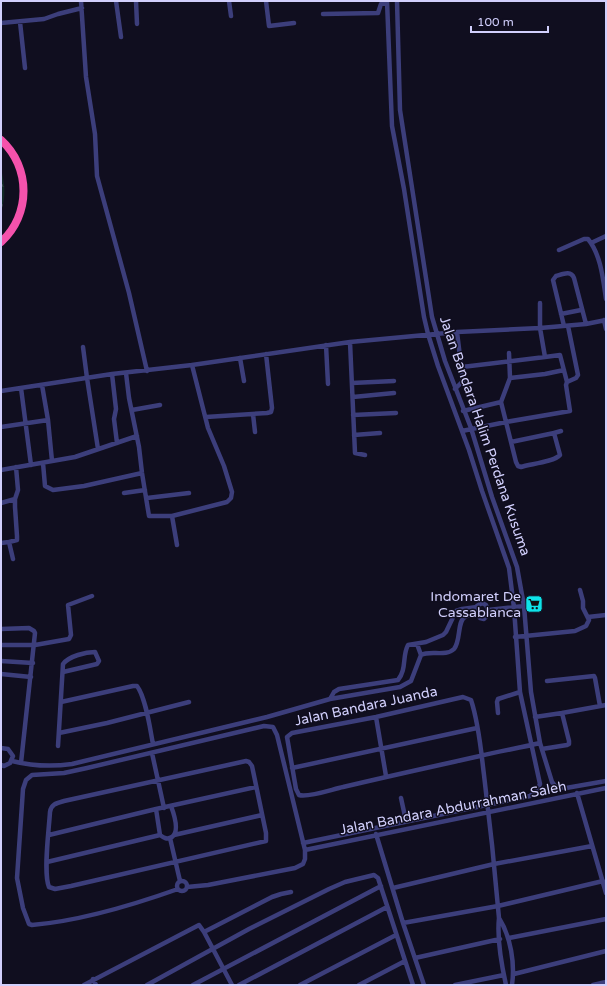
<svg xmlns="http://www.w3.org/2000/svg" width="607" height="986" font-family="'Varela Round',sans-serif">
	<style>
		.grass { fill: url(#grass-tufts) }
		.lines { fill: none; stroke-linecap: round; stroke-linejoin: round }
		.minor { stroke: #3c3e7b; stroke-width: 4.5 }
		.motorway { stroke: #f452ac; stroke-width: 8 }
		.labels { text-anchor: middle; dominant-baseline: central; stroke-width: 3; stroke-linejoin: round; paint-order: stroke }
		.street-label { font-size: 14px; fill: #d1cffc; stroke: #100e1f }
		.poi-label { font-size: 14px; fill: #d1cffc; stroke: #100e1f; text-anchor: end }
	</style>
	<defs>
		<pattern id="grass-tufts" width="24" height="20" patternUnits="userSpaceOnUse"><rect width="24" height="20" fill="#112926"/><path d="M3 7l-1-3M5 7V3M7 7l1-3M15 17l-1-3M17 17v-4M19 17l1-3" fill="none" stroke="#334746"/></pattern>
	</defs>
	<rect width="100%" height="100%" fill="#100e1f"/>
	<!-- grass -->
	<path class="grass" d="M 1,169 C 5,185 6,196 1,212 Z"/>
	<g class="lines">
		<!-- minor -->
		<path class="minor" d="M 81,1 L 86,77 L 95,134 L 97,176 L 129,293 L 147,371
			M 116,1 L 121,37
			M 136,1 L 137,24
			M 229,1 L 231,16
			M 266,1 L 269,26 L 294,23
			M 397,1 L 400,110 L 432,317 L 445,361 L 471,428 L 492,497 L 517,567 L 524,606 L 531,692 L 540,743 L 552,782 L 556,787 L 566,788 L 606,781
			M 323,14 L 378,13 L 381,4 L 387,3
			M 20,22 L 25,68
			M 1,23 L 44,19 L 58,14 L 82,8
			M 591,243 L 606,236
			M 559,250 L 584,239 L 588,239 C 601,255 603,279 606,299
			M 561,314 L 581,310
			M 604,320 L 606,329
			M 564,326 L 553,280 L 556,276 C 563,274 571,270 574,278 L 586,324
			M 350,342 L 355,453 L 365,455
			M 326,345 L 328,384
			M 83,347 L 87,378 L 98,449
			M 545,357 L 560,355 L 567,382
			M 240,358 L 244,381
			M 462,367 L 545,357 L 540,328 L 540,303
			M 126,373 L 129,398 L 139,447 L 142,473 L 149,516 L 172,516 L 227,502 L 231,498 L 232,492 L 224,466 L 208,428 L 192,365
			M 112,374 L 116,409 L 114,419 L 117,443
			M 510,378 L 545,374 L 564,370
			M 352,383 L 394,381
			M 42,385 L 48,420 L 52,461
			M 21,388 L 31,465
			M 455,389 L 463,381 L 457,332
			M 1,391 L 112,374 L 192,365 L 350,342 L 457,332 L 540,328 L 586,324 L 606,320
			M 353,397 L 394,393
			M 501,402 L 516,462 L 518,466 L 521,467 C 530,464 554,462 560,455 L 554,433 L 511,442
			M 132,410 L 160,405
			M 463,411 L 501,402 L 510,378 L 509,353
			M 253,414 L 255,432
			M 353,415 L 396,413
			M 206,417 L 267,413 L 271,412 L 272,408 L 266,354
			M 1,427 L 48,420
			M 462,431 L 506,422 L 570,411 L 566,385 L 567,382 L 576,378 L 578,375 L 568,326
			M 554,433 L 561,431
			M 354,435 L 380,433
			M 43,463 L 45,486 L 53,490 L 84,486 L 142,473
			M 1,470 L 75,457 L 137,436
			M 124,493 L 145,490
			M 147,498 L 189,493
			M 1,503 L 15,499
			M 172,516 L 177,545
			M 9,542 L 13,559
			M 1,543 L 9,542 L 17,540 L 17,536 L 15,507 L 15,499 L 18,490 L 16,467
			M 482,603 L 486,605 L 488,610 L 487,616 L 484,619 L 480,618 L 477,612 L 477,606 Z
			M 488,610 L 524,606
			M 588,617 L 606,615
			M 1,629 L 29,628 L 34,631 L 35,633 L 21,763
			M 515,637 L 575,631 L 586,626 L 589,620 L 583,608 L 583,601 L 580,590
			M 417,644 L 421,655
			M 1,645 L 35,645 L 69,639 L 71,635 L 68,605 L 92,596
			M 1,661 L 33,663
			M 1,674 L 31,677
			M 547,681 L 594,676 L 595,678 L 600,706
			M 330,699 L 334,692 L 339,689 L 398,680 C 407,669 402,656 408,645 L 426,642 L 443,635 L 446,632 L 456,611 L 462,609 L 477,607
			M 61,702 L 133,686 L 137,686 C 146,698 150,729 153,744
			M 498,713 L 497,702 L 498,699 L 520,692
			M 562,713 L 606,705
			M 376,717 L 386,776
			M 535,717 L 562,713 L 569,741 L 569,744 L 567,745 L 542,749
			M 59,733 L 107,723 L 189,702
			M 58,746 L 63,664 C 69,656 86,652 95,652 L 99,661 L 97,664 L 63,672
			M 1,748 L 8,749 L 13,756 L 10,763 L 4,766 L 1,765
			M 152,753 L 164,808
			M 12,761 C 32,766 51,767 72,764 L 267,717 L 330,699 L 400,687 L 411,681 L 421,655 C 430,650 446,657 454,649 C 461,641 457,621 465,617 C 468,615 474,615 477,614
			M 246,761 L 249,762 L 252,766 L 266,833 L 266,841 L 71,886 L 55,889 L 49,887 C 43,873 49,829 50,812 C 51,804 57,803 64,801 Z
			M 292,768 L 477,728
			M 577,793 L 606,893
			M 401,798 L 406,821
			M 376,834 L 403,923 L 424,985
			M 49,835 L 156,809
			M 160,835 L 156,809 L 256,787
			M 174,835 L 262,815
			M 170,838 L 180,881
			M 303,843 L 530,796 L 537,790 L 540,784 L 520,692 L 514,608 L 509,568 L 482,491 L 469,450 L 438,366 L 428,334 L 424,317 L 404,189 L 392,126 L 387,1
			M 305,850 L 606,788
			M 47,862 L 160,835 C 164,838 167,840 172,837 C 180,831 174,814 171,806
			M177 886a5 5 0 1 1 10 0a5 5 0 1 1-10 0Z
			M 393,888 L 494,864 L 592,846
			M 178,889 C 133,905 80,921 32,925 L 29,924 L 23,908 L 17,878 L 23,789 L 26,780 L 32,775 L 64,773 L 87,768 L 264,726 L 273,727 L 277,735 L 305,850 L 305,859 L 303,864 L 295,868 L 208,885 L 187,887
			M 499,918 C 511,937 515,964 512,985
			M 403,923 L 498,906 L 603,881
			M 204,932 L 272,897 L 281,894 L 291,892
			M 509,938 L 606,919
			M 415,958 L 500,939
			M 514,974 L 606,951
			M 93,979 L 96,985
			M 84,985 L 199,925 L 204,932 L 232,985
			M 147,985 L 249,929 L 329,889 L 345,882 L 374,875 L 378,878 L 413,985
			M 193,985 L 381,886
			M 239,985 L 387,907
			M 300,985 L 396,935
			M 359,985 L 405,961
			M 455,985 L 504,975
			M 506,985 C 502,967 497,937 499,918 C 495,871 490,823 484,775 C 481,751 479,724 471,700 L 463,697 L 376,717 L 292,733 L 287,737 L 296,789 L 299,795 C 308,798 333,789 343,787 C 389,776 435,766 480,756 C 500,751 520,748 540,743
			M 593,985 L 606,982"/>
		<!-- motorway -->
		<path class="motorway" d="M 1,140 C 31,167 31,215 1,242"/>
	</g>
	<!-- icons -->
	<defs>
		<symbol id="supermarket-square" viewBox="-11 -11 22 22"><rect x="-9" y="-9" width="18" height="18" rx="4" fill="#0ee3e9" stroke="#100e1f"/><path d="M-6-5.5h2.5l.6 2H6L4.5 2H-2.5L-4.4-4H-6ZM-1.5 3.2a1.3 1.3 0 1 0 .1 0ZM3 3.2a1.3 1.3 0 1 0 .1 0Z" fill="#111"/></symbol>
	</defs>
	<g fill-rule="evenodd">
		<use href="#supermarket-square" x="524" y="594" width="20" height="20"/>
	</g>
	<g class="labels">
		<!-- street labels -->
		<g class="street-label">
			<text transform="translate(485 436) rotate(71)">Jalan Bandara Halim Perdana Kusuma</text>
			<text transform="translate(366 706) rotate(-12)">Jalan Bandara Juanda</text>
			<text transform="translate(453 808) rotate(-11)">Jalan Bandara Abdurrahman Saleh</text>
		</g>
		<!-- poi labels -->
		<g class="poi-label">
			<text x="521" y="596">Indomaret De<tspan x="521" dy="16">Cassablanca</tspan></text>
		</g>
	</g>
	<!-- border -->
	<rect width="607" height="986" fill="none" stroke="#d1cffc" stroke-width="4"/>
	<!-- scale -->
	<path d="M471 26v6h77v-6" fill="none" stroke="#d1cffc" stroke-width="2"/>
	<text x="477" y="26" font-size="12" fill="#d1cffc" stroke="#100e1f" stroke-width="3" paint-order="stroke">100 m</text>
</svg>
